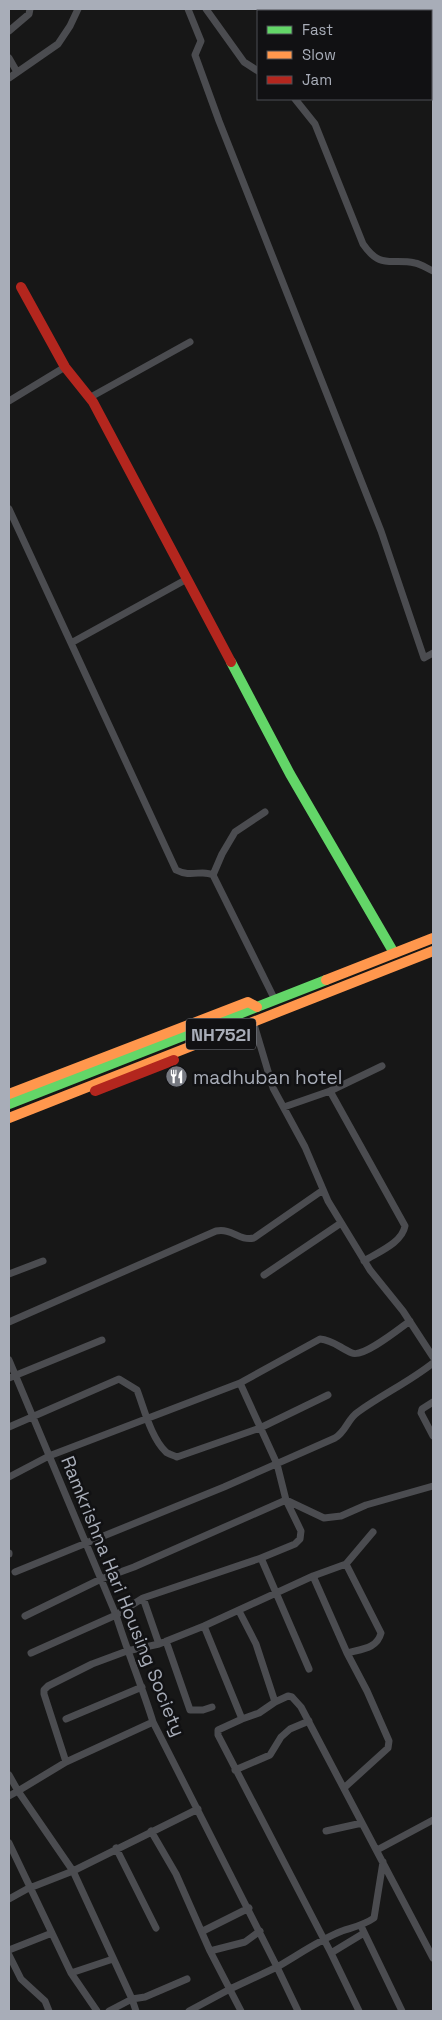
<svg xmlns="http://www.w3.org/2000/svg" width="442" height="2020" font-family="'Space Grotesk',sans-serif">
	<style>
		.lines { fill: none; stroke-linecap: round; stroke-linejoin: round }
		.street { stroke: #4b4c50; stroke-width: 7 }
		.fast { stroke: #63d668; stroke-width: 10 }
		.slow { stroke: #ff974d; stroke-width: 10 }
		.jam { stroke: #b3261e; stroke-width: 10 }
		.labels { text-anchor: middle; dominant-baseline: central; stroke-width: 5; stroke-linejoin: round; paint-order: stroke }
		.shield { fill: #111113; stroke: #7b7e86; stroke-width: 1 }
		.shield-label { font-size: 18px; font-weight: bold; fill: #a8adb8 }
		.poi-label { font-size: 19px; fill: #a8adb8; stroke: #111113; text-anchor: start }
		.street-label { font-size: 19px; fill: #a8adb8; stroke: #111113 }
	</style>
	<rect width="100%" height="100%" fill="#171717"/>
	<g class="lines">
		<!-- street -->
		<path class="street" d="M 188,9 L 201,41 L 195,55 L 219,121 L 381,531 L 424,658 L 433,653
			M 206,9 L 244,62 L 258,71
			M 9,31 L 29,14 L 30,9
			M 9,58 L 17,72
			M 9,78 L 58,44 L 70,26 L 78,9
			M 295,99 L 315,124 L 363,244 C 381,270 390,258 415,263 C 421,264 428,269 433,271
			M 89,398 L 190,342
			M 9,401 L 65,367
			M 9,509 L 176,870 C 191,878 203,869 213,875 L 275,1000
			M 71,643 L 187,579
			M 213,875 L 222,854 L 235,832 L 265,812
			M 253,1021 L 273,1088 L 305,1147 L 328,1201 L 370,1270 L 403,1311 L 433,1357
			M 330,1091 L 405,1226 C 402,1243 378,1252 364,1261
			M 284,1107 L 330,1091 L 382,1066
			M 9,1274 L 43,1261
			M 264,1275 L 341,1223
			M 9,1322 L 216,1231 C 233,1228 238,1241 254,1238 L 323,1190
			M 9,1360 L 116,1615 C 127,1651 142,1686 153,1722 L 277,1967 L 230,1989 L 189,2011
			M 9,1378 L 102,1340
			M 433,1402 L 422,1409 L 421,1413 L 433,1436
			M 9,1427 L 119,1379 L 137,1390 C 144,1408 151,1438 166,1452 C 168,1454 173,1455 177,1457 L 260,1428 L 328,1395
			M 9,1477 L 49,1456 L 240,1383 L 320,1339 C 333,1340 340,1348 352,1353 C 363,1358 399,1329 410,1321
			M 9,1553 L 9,1554
			M 261,1558 L 309,1669
			M 346,1564 L 381,1633 C 377,1649 361,1649 347,1653
			M 15,1572 L 224,1487 L 335,1438 C 346,1432 348,1418 358,1412 C 383,1394 409,1382 433,1363
			M 313,1576 L 347,1653 L 367,1691 L 389,1741 L 388,1748 L 344,1788
			M 143,1598 L 159,1644
			M 239,1611 L 256,1644 L 275,1702 L 288,1696 L 292,1697 L 301,1707 L 433,1958
			M 25,1616 L 101,1579 L 134,1567 L 286,1500 L 324,1518 L 341,1516 L 366,1505 L 433,1486
			M 204,1626 L 242,1719 L 218,1730 L 218,1735 L 331,1953 L 359,2011
			M 166,1641 L 190,1710 L 203,1710 L 212,1707
			M 31,1653 L 116,1615 L 143,1598 L 261,1558 L 295,1544 L 300,1539 L 301,1531 L 286,1500 L 277,1464 L 240,1383
			M 66,1719 L 142,1687
			M 242,1719 L 259,1713 L 275,1702
			M 66,1762 L 44,1694 L 44,1690 L 48,1686 L 92,1664 L 127,1651 L 159,1644 L 204,1626 L 313,1576 L 346,1564 L 373,1532
			M 235,1770 L 270,1755 L 281,1737 L 290,1729 L 309,1721
			M 9,1775 L 18,1791 L 66,1762 L 153,1722
			M 9,1796 L 18,1791 L 73,1871 L 132,1999 L 145,1997 L 187,1979
			M 151,1831 L 176,1874 L 210,1951 L 245,1942 L 260,1931
			M 326,1831 L 362,1823
			M 9,1843 L 71,1973 L 97,2011
			M 116,1848 L 156,1928
			M 377,1850 L 433,1820
			M 9,1899 L 27,1889 L 73,1871 L 198,1809
			M 361,1926 L 402,2011
			M 203,1931 L 249,1908
			M 9,1950 L 52,1933
			M 210,1951 L 241,2011
			M 331,1953 L 364,1933
			M 9,1955 L 21,1979 L 45,2001 L 49,2011
			M 71,1973 L 113,1959
			M 109,2011 L 132,1999 L 136,2011
			M 298,2011 L 277,1967 C 298,1955 319,1940 342,1931 C 354,1927 364,1925 374,1918 L 383,1862"/>
		<!-- fast -->
		<path class="fast" d="M 231,662 L 290,774 L 394,953
			M 9,1104 L 326,980"/>
		<!-- slow -->
		<path class="slow" d="M 326,980 L 433,938
			M 9,1094 L 248,1002 L 257,1007
			M 9,1118 L 433,951"/>
		<!-- jam -->
		<path class="jam" d="M 21,287 L 65,367 L 93,402 L 231,662
			M 95,1091 L 174,1060"/>
	</g>
	<!-- icons -->
	<defs>
		<symbol id="restaurant-disc" viewBox="-11 -11 22 22"><circle r="9.5" fill="#757880" stroke="#111113"/><path d="M-5-6h1v4h1v-4h1v4h1v-4h1v5L-1.5 .5V6h-2V.5L-5-1ZM5-6V6H3V1.5H1.5Q1.5-4 5-6Z" fill="#fff"/></symbol>
	</defs>
	<g fill-rule="evenodd">
		<use href="#restaurant-disc" x="164" y="1064" width="25" height="25"/>
	</g>
	<g class="labels">
		<!-- shield labels -->
		<rect class="shield" x="186" y="1018.5" width="70" height="31" rx="4"/>
		<g class="shield-label">
			<text x="221" y="1034">NH752I</text>
		</g>
		<!-- poi labels -->
		<g class="poi-label">
			<text x="193" y="1077">madhuban hotel</text>
		</g>
		<!-- street labels -->
		<g class="street-label">
			<text transform="translate(123 1596) rotate(68)">Ramkrishna Hari Housing Society</text>
		</g>
	</g>
	<!-- border -->
	<rect width="442" height="2020" fill="none" stroke="#a8adb8" stroke-width="20"/>
	<!-- legend -->
	<rect x="257" y="10" width="175" height="90" fill="#111113" stroke="#4d4f55"/>
	<rect x="267" y="26" width="25" height="8" fill="#63d668" stroke="#4d4f55"/>
	<text x="302" y="35" font-size="15" fill="#a8adb8">Fast</text>
	<rect x="267" y="51" width="25" height="8" fill="#ff974d" stroke="#4d4f55"/>
	<text x="302" y="60" font-size="15" fill="#a8adb8">Slow</text>
	<rect x="267" y="76" width="25" height="8" fill="#b3261e" stroke="#4d4f55"/>
	<text x="302" y="85" font-size="15" fill="#a8adb8">Jam</text>
</svg>
